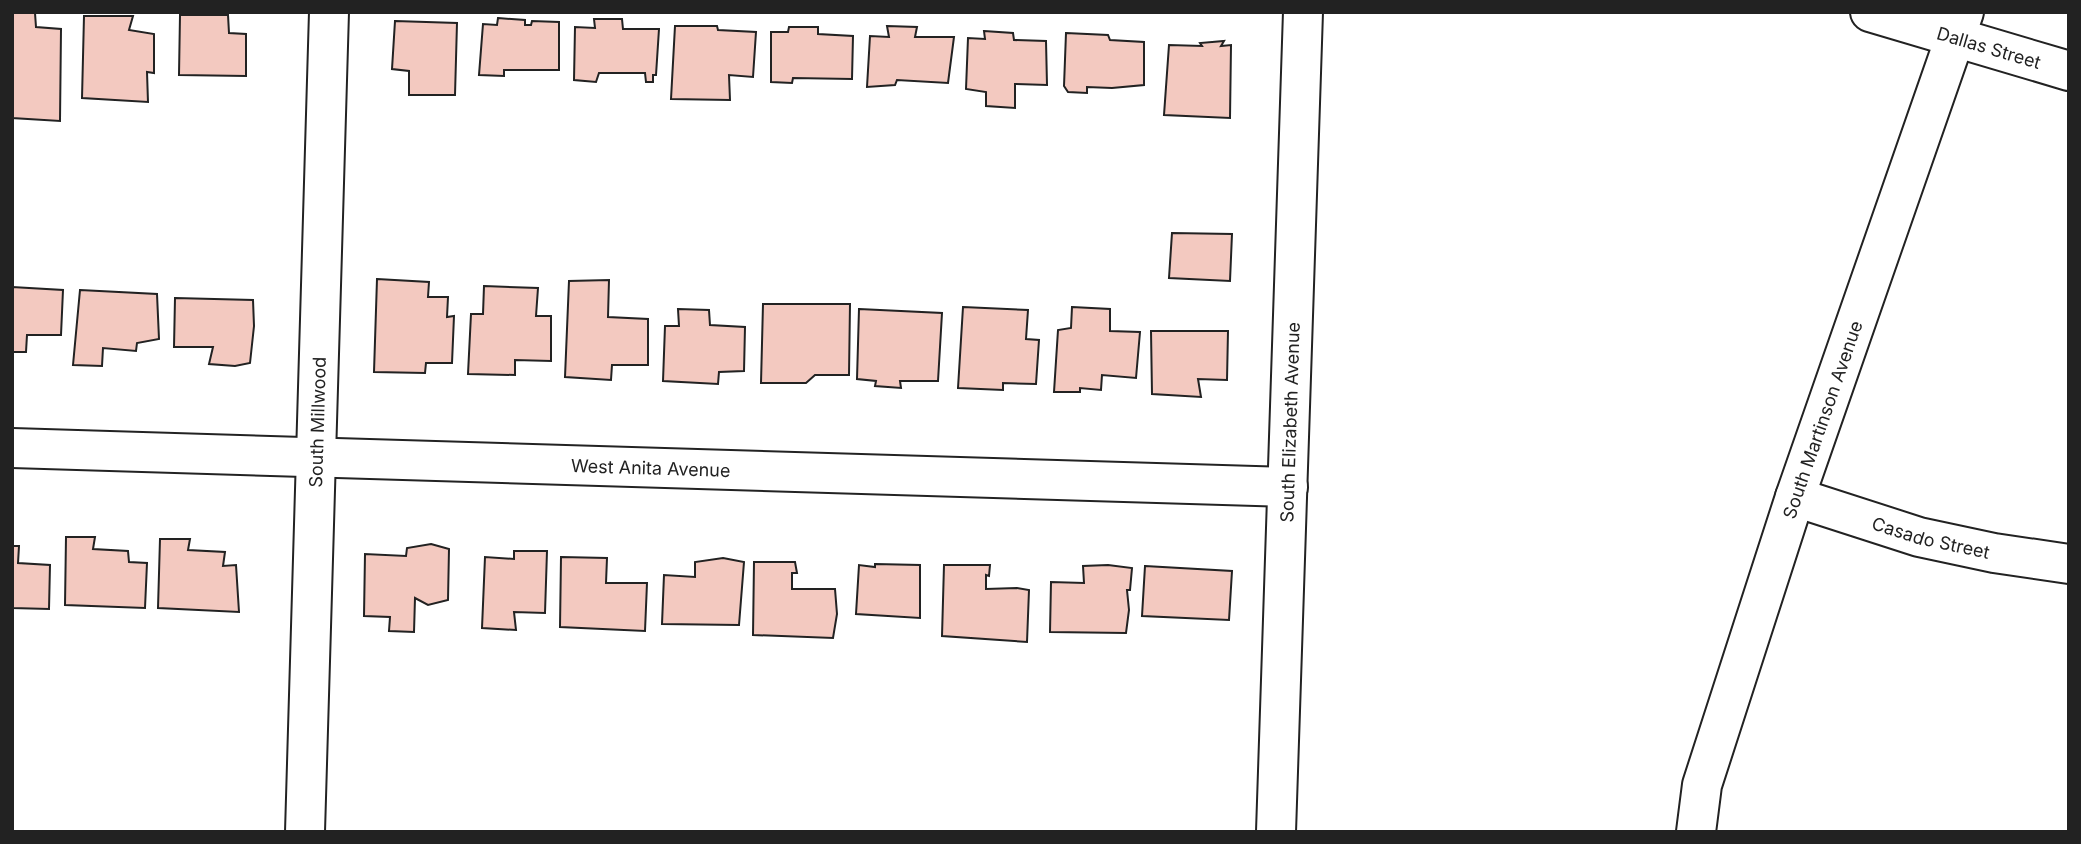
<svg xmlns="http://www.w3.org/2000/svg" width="2081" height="844" font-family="Inter,sans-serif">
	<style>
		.building { fill: #f3c9c0; stroke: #222; stroke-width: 2 }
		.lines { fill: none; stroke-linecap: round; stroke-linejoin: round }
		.minor-casing { stroke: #222; stroke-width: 42 }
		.minor { stroke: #fff; stroke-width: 38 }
		.labels { text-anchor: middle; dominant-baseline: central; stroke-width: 5; stroke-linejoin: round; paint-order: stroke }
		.street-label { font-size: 18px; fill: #222; stroke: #fff }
	</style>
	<rect width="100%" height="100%" fill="#fff"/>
	<!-- building -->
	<path class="building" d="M 12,12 L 35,13 L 36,27 L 61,29 L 60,121 L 12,118 Z
		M 180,15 L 228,15 L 229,33 L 246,34 L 246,76 L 179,75 Z
		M 84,16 L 133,16 L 129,30 L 154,34 L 154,73 L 147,72 L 148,102 L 82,98 Z
		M 498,18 L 525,20 L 525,25 L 531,25 L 532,21 L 559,22 L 559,70 L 504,70 L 504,76 L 479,75 L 483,24 L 497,25 Z
		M 594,19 L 622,19 L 623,29 L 659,29 L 656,75 L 653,75 L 653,82 L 646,82 L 645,73 L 599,73 L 596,82 L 574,80 L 575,27 L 595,28 Z
		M 395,21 L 457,23 L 455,95 L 409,95 L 409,71 L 392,69 Z
		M 675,26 L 717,26 L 718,30 L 756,32 L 753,77 L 729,75 L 730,100 L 671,99 Z
		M 887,26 L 917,27 L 915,37 L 954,37 L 948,83 L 897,80 L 895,85 L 867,87 L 870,36 L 889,37 Z
		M 789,27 L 818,27 L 818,34 L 853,36 L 852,79 L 793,78 L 792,83 L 771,82 L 771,32 L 788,32 Z
		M 984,31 L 1013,33 L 1014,40 L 1046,41 L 1047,85 L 1015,84 L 1015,108 L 986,106 L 986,92 L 966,89 L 968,38 L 985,39 Z
		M 1066,33 L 1108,35 L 1110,40 L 1144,42 L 1144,85 L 1112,88 L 1087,87 L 1087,93 L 1068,92 L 1064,86 Z
		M 1224,41 L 1221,46 L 1231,45 L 1230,118 L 1164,115 L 1169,45 L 1202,46 L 1200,43 Z
		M 1172,233 L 1232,234 L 1230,281 L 1169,278 Z
		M 377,279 L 429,282 L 428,297 L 448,297 L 447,317 L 454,316 L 452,363 L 426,363 L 425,373 L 374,372 Z
		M 609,280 L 608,317 L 648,319 L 648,365 L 612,365 L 611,380 L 565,377 L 569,281 Z
		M 484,286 L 538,288 L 536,316 L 551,316 L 551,361 L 515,360 L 515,375 L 468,374 L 471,314 L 483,314 Z
		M 12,287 L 63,290 L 61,335 L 27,335 L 26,352 L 12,352 Z
		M 80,290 L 157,294 L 159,339 L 137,343 L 136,351 L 103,348 L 102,366 L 73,365 Z
		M 175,298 L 253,300 L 254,326 L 250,363 L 235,366 L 209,364 L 213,347 L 174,347 Z
		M 763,304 L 850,304 L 849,375 L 815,375 L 806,383 L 761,383 Z
		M 963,307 L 1028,310 L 1026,339 L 1039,340 L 1036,384 L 1003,383 L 1003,390 L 958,388 Z
		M 1072,307 L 1110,309 L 1110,331 L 1140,332 L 1136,378 L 1102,375 L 1101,390 L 1080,388 L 1080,392 L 1054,392 L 1058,330 L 1071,328 Z
		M 678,309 L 709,310 L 710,325 L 745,327 L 744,371 L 719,372 L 718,384 L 663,381 L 665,326 L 679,326 Z
		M 859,309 L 942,313 L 938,381 L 900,381 L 901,388 L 875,386 L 876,381 L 857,379 Z
		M 1151,331 L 1228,331 L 1227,380 L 1198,379 L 1201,397 L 1152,394 Z
		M 66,537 L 95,537 L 93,549 L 128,551 L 129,562 L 147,563 L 145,608 L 65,605 Z
		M 160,539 L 190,539 L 188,550 L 225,552 L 223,566 L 236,565 L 239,612 L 158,608 Z
		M 431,544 L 449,549 L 448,600 L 428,605 L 415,598 L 414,632 L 389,631 L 390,617 L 364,616 L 365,554 L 406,556 L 407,548 Z
		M 12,546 L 19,546 L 18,563 L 50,565 L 49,609 L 12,608 Z
		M 514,551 L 547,551 L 545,613 L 514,612 L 516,630 L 482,628 L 485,557 L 514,559 Z
		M 561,557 L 607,558 L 606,583 L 647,583 L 645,631 L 560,627 Z
		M 723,558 L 744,562 L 739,625 L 662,624 L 664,575 L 695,577 L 695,562 Z
		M 754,562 L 795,562 L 797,573 L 792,573 L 792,589 L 835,589 L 837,614 L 833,638 L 753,635 Z
		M 875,564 L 920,565 L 920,618 L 856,614 L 859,565 L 875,567 Z
		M 944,565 L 990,565 L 989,576 L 986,575 L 986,589 L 1017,588 L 1029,590 L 1027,642 L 942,636 Z
		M 1108,565 L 1132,568 L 1130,590 L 1127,590 L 1129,610 L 1126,633 L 1050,632 L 1051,582 L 1084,583 L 1083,566 Z
		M 1145,566 L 1232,571 L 1229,620 L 1142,616 Z"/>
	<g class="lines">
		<defs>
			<g id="minor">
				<path id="s1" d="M 1870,12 L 2069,71"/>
				<path id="s2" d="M 12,448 L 1288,487"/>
				<path id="s3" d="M 1795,497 L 1919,537 L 1994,553 L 2069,564"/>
				<path id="s4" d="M 305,832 L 329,12"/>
				<path id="s5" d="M 1276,832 L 1303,12"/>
				<path id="s6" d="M 1696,832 L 1702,785 L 1795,497 L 1964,12"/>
			</g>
		</defs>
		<!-- minor casing -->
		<use href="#minor" class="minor-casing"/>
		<!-- minor -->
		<use href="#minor" class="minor"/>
	</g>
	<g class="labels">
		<!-- street labels -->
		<g class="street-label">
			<text stroke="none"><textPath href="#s1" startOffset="124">Dallas Street</textPath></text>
			<text stroke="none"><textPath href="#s6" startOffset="432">South Martinson Avenue</textPath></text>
			<text stroke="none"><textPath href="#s4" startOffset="410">South Millwood</textPath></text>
			<text stroke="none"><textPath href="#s5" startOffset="410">South Elizabeth Avenue</textPath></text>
			<text stroke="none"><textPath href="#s2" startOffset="639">West Anita Avenue</textPath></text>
			<text stroke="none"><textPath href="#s3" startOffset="142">Casado Street</textPath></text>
		</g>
	</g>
	<!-- border -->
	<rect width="2081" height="844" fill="none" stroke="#222222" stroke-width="28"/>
</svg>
